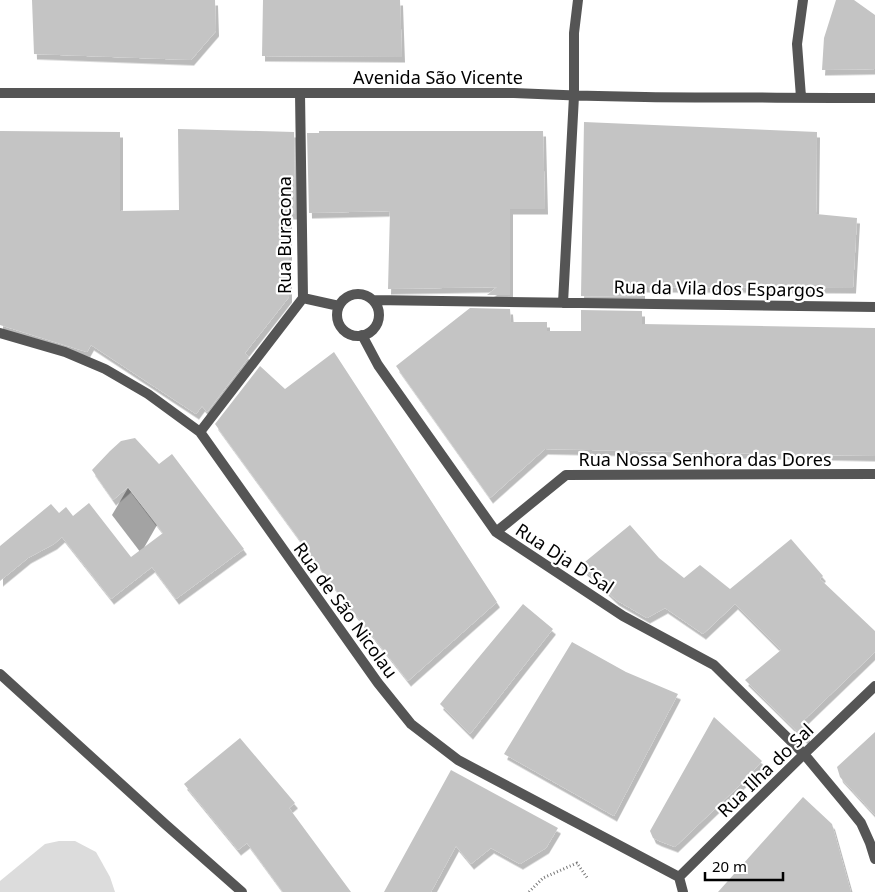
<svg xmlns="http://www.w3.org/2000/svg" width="875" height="892" font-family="'Noto Sans',sans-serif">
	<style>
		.green { fill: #dcdcdc }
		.water { fill: #a3a3a3 }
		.building { fill: #c4c4c4; filter: url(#shadow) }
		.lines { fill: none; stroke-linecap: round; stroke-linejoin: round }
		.path { stroke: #777; stroke-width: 3; stroke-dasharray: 1 2.5; stroke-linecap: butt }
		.street { stroke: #555; stroke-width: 10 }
		.labels { text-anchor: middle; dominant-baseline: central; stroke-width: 4.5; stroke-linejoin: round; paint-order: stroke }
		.street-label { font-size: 18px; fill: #000; stroke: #fff }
	</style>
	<defs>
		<filter id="shadow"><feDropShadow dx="3" dy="5.5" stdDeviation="0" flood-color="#0004"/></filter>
	</defs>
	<rect width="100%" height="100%" fill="#fff"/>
	<!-- green -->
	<path class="green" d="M 59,841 L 75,841 L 96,852 L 110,877 L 115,892 L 0,892 L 0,881 L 45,844 Z"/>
	<!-- water -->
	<path class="water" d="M 128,488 L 157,525 L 141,553 L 112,515 Z"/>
	<!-- building -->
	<path class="building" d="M 32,0 L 215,0 L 216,31 L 191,60 L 34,54 Z
		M 263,0 L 400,0 L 402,57 L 262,56 Z
		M 836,0 L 854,0 L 875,15 L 875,69 L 822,70 L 824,38 Z
		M 584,122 L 817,132 L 816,214 L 857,218 L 853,288 L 642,287 L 642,297 L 581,296 Z
		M 178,129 L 294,132 L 295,214 L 289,214 L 289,297 L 245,353 L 249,357 L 207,412 L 202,406 L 196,414 L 91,345 L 87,352 L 0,325 L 0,131 L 120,132 L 120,211 L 179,210 Z
		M 319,131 L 543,131 L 545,209 L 510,209 L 510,295 L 487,295 L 497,287 L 388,289 L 390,211 L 309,213 L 307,133 L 319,133 Z
		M 470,308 L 510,309 L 511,322 L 547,322 L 547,331 L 581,331 L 581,310 L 642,311 L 642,324 L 875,328 L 875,456 L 545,449 L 490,498 L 396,366 Z
		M 334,352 L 497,602 L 408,681 L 351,609 L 350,609 L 215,424 L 260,366 L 285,389 Z
		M 135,438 L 159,464 L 172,454 L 244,549 L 176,599 L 152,567 L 111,599 L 62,537 L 54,544 L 28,558 L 0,581 L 0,546 L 51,504 L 59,513 L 66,507 L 73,516 L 89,503 L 131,557 L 163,533 L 128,487 L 113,500 L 92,470 L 110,451 L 121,441 Z
		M 630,525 L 659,558 L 684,578 L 700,565 L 730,589 L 791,539 L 823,576 L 820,579 L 875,631 L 875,652 L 803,721 L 808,740 L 807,741 L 745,680 L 781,650 L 735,604 L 703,634 L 665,608 L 647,618 L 616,600 L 580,566 Z
		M 523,604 L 553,629 L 470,734 L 440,704 Z
		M 572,642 L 626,672 L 678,694 L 614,816 L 504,754 Z
		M 714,717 L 762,761 L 743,782 L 675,847 L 659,841 L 653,838 L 650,831 Z
		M 875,732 L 875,815 L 840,777 L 837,767 Z
		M 240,738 L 295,803 L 289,808 L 351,892 L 283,892 L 247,843 L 238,850 L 184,784 Z
		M 451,770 L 558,828 L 546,848 L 520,864 L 491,848 L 471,864 L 456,846 L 431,892 L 384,892 Z
		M 803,797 L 832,824 L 851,892 L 718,892 Z"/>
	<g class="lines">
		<!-- path -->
		<path class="path" d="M 529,892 L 543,878 L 577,863 L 588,879"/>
		<!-- street -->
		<path class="street" d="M 0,93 L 514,93 C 634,99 754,97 875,98
			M 801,97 L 797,44 L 803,0
			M337 315a21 21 0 1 1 42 0a21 21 0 1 1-42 0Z
			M 303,298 L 339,306
			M 373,300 L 875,307
			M 563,303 L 574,96 L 574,33 L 578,0
			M 0,333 L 65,352 L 105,369 L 148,394 L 200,432 L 378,683 L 411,724 L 458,760 L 679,877 L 683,892
			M 362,335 L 378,365 L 496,532 L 623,616 L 714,665 L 804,754 L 844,802 L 861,823 L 870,843 L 875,859
			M 200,432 L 303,298 L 300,93
			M 496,532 L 566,475 L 875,474
			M 0,674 L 165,824 L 242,892
			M 679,877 L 804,754 L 875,686"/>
	</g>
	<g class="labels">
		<!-- street labels -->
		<g class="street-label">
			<text x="438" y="77">Avenida São Vicente</text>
			<text transform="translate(284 235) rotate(-90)">Rua Buracona</text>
			<text transform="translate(719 288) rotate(1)">Rua da Vila dos Espargos</text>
			<text x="705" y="459">Rua Nossa Senhora das Dores</text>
			<text transform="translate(565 558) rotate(33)">Rua Dja D´Sal</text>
			<text transform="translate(346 610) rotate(54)">Rua de São Nicolau</text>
			<text transform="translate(765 770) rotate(-44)">Rua Ilha do Sal</text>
		</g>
	</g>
	<!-- scale -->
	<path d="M705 872v8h78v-8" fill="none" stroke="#000000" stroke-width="2.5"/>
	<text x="712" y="872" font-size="15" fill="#000000" stroke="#ffffff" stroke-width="4" paint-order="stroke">20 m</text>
</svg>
